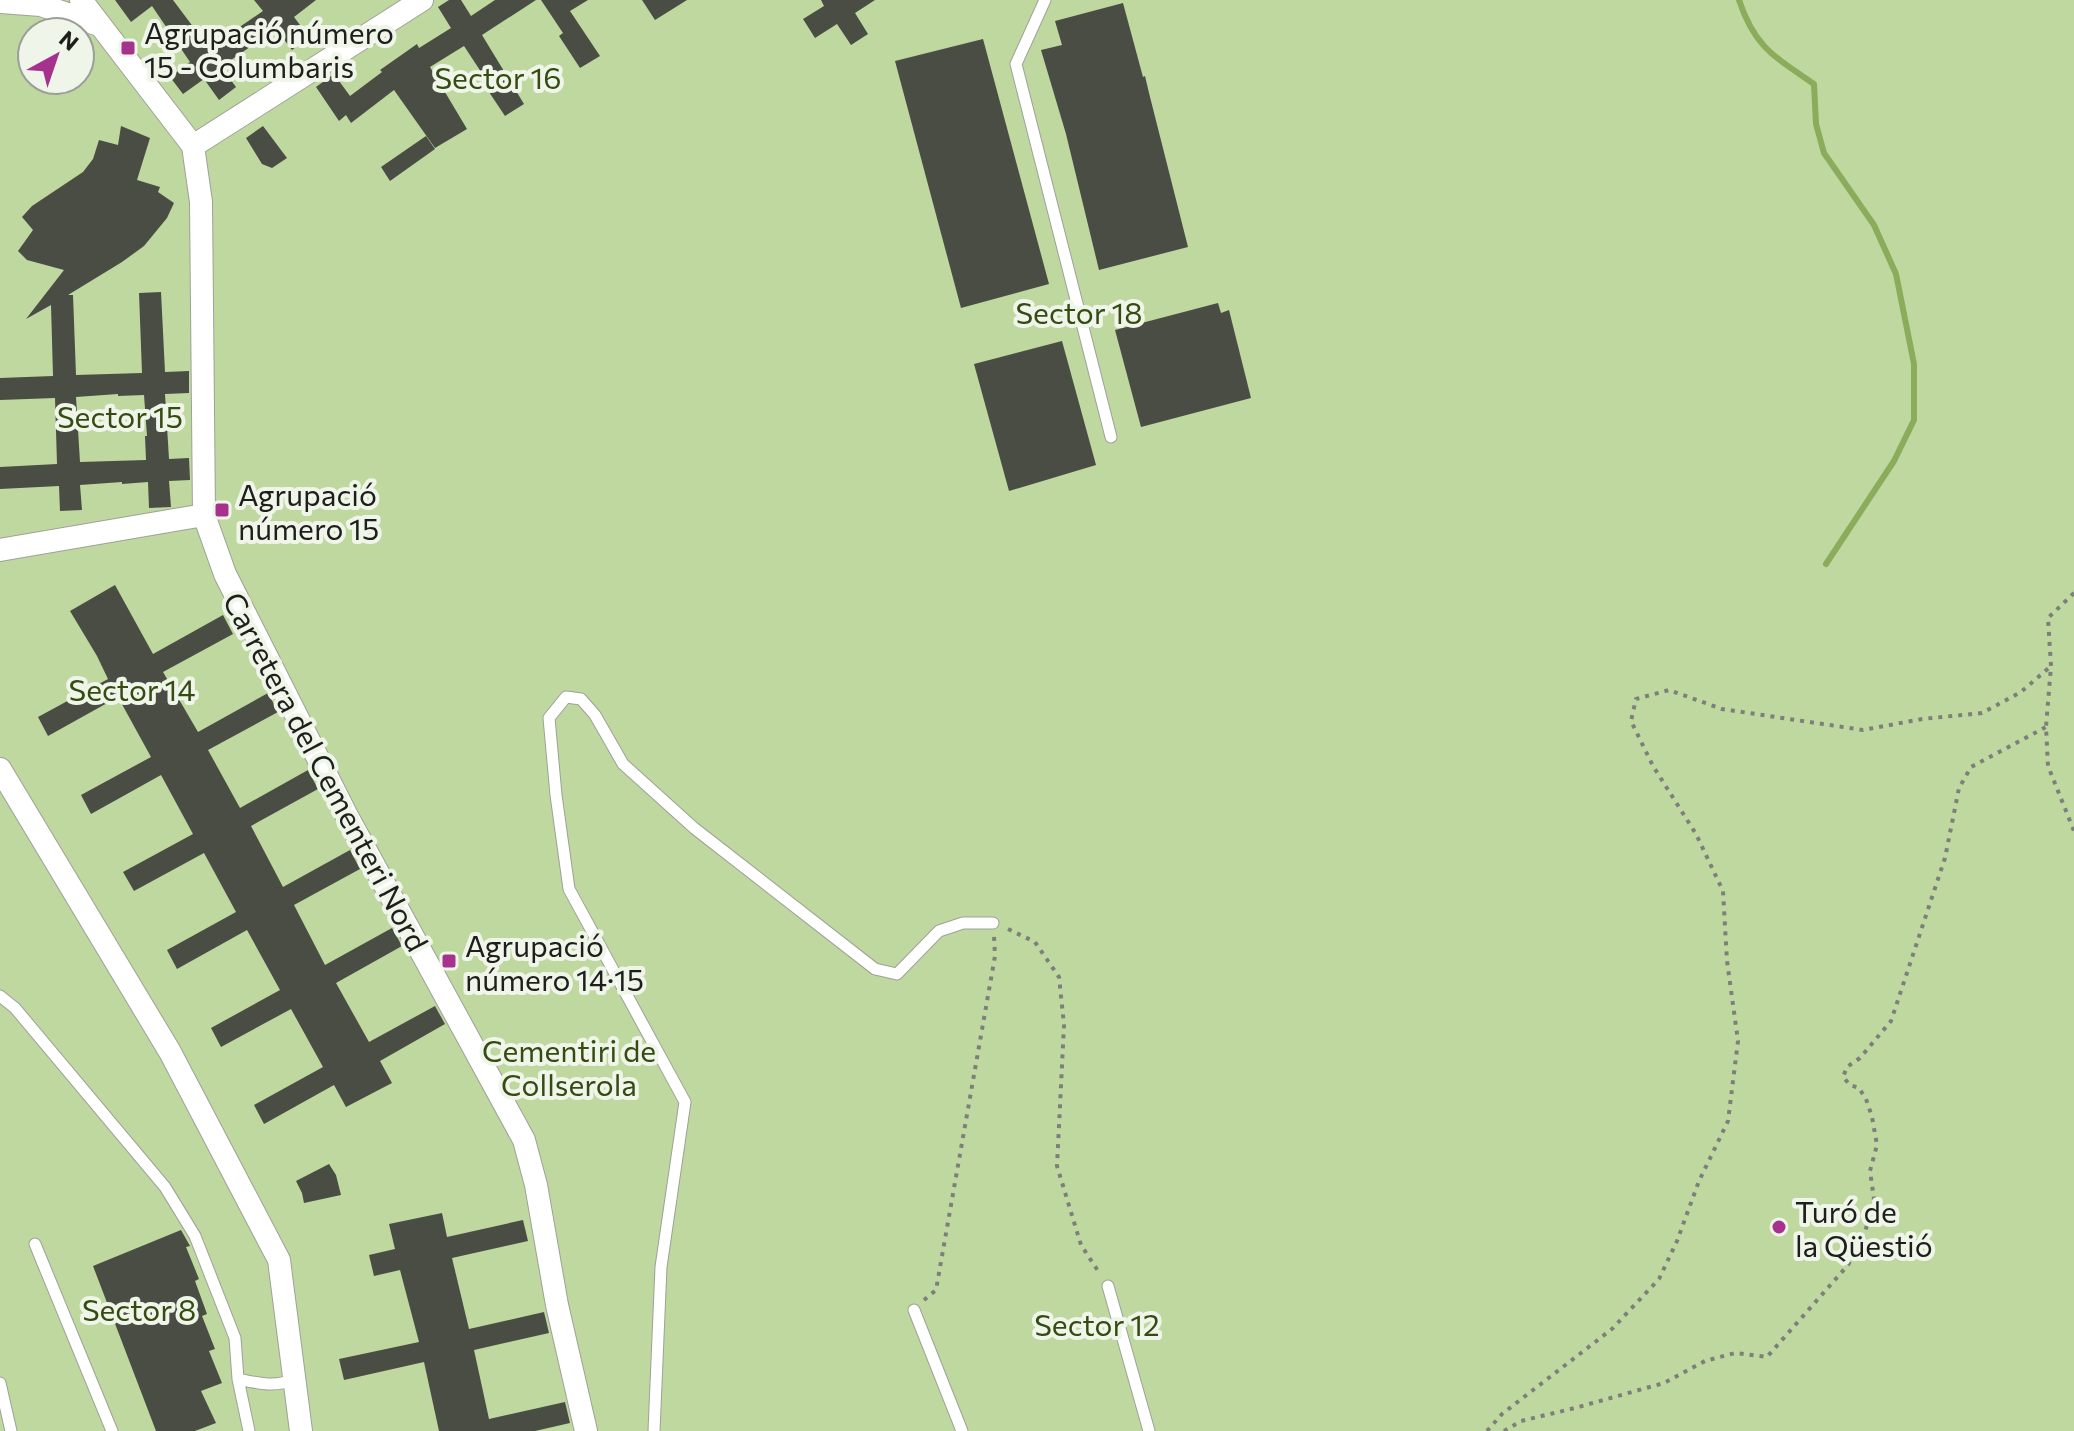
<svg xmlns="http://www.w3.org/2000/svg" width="2074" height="1431" font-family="Commissioner,sans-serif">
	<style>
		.green { fill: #bfd8a0; fill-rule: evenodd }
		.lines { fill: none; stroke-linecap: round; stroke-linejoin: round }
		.stream { stroke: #8aac5b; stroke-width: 6 }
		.building { fill: #494d44; fill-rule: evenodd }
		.lane-casing { stroke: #9da298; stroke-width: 13 }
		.street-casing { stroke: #9da298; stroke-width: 24 }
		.path { stroke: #7d807a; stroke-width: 4; stroke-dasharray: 4 6; stroke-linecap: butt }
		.lane { stroke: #fff; stroke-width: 11 }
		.street { stroke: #fff; stroke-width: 22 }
		.poi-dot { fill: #a6328d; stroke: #f0f5ea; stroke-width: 3 }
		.labels { text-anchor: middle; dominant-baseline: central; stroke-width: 8; stroke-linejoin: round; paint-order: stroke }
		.poi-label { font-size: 30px; fill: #1d1f1b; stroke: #f0f5ea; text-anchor: start }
		.park-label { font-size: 30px; fill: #364b11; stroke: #f0f5ea }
		.street-label { font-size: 30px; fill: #1d1f1b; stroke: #f0f5ea }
	</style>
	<rect width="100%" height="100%" fill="#e2e7dd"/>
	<!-- green -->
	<path class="green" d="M 0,0 L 2074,0 L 2074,1431 L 0,1431 ZM 32,32 L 80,32 L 80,80 L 32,80 Z"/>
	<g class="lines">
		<!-- stream -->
		<path class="stream" d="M 1739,0 C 1755,48 1775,57 1814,84 L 1816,124 L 1824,153 L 1874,225 L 1896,274 L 1914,364 L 1914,420 L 1894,461 L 1826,564"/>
	</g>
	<!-- building -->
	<path class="building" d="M 115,0 L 173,0 L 209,48 L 263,11 L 254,0 L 316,0 L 294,17 L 309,37 L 292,50 L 276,29 L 221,67 L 236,87 L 219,100 L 204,79 L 183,94 L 170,77 L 190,62 L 152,6 L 131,22 Z
		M 449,0 L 461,0 L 471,16 L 495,0 L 536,0 L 482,35 L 524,104 L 505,116 L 483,83 L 487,81 L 464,46 L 430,67 L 467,129 L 435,148 L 394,90 L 351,123 L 346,115 L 339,121 L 316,87 L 334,74 L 350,96 L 382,72 L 380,70 L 417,44 L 419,48 L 451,28 L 438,7 Z
		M 541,0 L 588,0 L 570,11 L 600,56 L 580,68 L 559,36 L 563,33 Z
		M 642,0 L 687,0 L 655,20 Z
		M 821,0 L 875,0 L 855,13 L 868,34 L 851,45 L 837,24 L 815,38 L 803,19 L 824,6 Z
		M 1123,3 L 1143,77 L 1145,76 L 1149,93 L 1188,247 L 1099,270 L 1066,134 L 1041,50 L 1062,45 L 1055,21 Z
		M 983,39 L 1049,284 L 961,308 L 895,61 Z
		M 121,126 L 150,138 L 137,180 L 160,187 L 158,192 L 174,203 L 167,218 L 144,246 L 122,262 L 68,295 L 73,295 L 76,375 L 142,373 L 139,293 L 161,292 L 165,372 L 189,371 L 189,393 L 165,394 L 169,459 L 189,458 L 190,480 L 169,481 L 171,507 L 149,508 L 148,482 L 122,484 L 122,482 L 80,485 L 82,510 L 60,511 L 59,486 L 0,489 L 0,467 L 57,464 L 55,398 L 0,400 L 0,378 L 53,376 L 51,305 L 26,319 L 64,270 L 27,260 L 18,251 L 33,230 L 22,217 L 32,206 L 83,172 L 93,159 L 99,140 L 118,145 ZM 118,394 L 118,396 L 144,395 L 147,436 L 145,436 L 146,460 L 80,462 L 76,397 Z
		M 263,126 L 287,158 L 272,168 L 262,164 L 246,138 Z
		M 426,136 L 435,149 L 390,181 L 381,167 Z
		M 1218,303 L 1221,313 L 1229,310 L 1251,398 L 1141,427 L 1115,330 Z
		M 1062,341 L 1096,465 L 1009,491 L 974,364 Z
		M 115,585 L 153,654 L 223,615 L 233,634 L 163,672 L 198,732 L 268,693 L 278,712 L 208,750 L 240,808 L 308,770 L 318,789 L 251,826 L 283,887 L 350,850 L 360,869 L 294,905 L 325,965 L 392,928 L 402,946 L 336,983 L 369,1042 L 435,1006 L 445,1024 L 380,1061 L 392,1083 L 346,1107 L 334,1085 L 264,1124 L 254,1105 L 323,1067 L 291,1009 L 221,1047 L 211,1028 L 280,990 L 247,930 L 177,969 L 167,950 L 236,912 L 204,853 L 134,891 L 123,872 L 193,834 L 161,775 L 91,814 L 81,795 L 151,757 L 118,697 L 48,736 L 38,717 L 108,679 L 97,656 L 70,611 Z
		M 329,1164 L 336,1175 L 341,1195 L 304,1203 L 302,1193 L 296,1181 Z
		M 442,1213 L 447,1237 L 523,1220 L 528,1241 L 452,1258 L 469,1329 L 544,1312 L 549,1333 L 474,1350 L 489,1419 L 565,1402 L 570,1423 L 535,1431 L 439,1431 L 424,1362 L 344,1380 L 339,1359 L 419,1342 L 400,1270 L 374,1276 L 369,1255 L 395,1249 L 389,1224 Z
		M 181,1230 L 190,1246 L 186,1247 L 199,1279 L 195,1281 L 207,1314 L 202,1316 L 215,1349 L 209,1351 L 222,1383 L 201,1391 L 216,1423 L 195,1431 L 156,1431 L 93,1266 Z"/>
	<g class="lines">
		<defs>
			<path id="lane" d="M 1045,0 L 1016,64 L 1111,437
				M 0,996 L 15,1008 L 165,1187 L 195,1236 L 235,1338 L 238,1379 C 257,1383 276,1388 294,1379
				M 35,1244 L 112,1431
				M 1108,1286 L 1149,1431
				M 914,1310 L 962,1431
				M 238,1379 L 249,1431
				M 0,1383 L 11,1431
				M 654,1431 L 661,1267 L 685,1102 L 569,889 L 556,795 L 549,718 L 566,697 L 581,699 L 595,715 L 623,764 L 694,828 L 875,969 L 897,974 L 939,931 L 963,923 L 993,923"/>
			<path id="street" d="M 81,0 L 193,146 L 201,202 L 204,515 L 225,574 L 346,814 L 524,1140 L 536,1185 L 557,1305 L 586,1431
				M 0,2 L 41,5 L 99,25
				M 193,146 L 422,0
				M 0,550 L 204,515
				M 0,769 L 170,1052 L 279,1260 L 301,1431"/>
		</defs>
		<!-- lane casing -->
		<use href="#lane" class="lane-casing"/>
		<!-- street casing -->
		<use href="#street" class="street-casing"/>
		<!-- path -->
		<path class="path" d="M 2074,593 L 2048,618 L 2051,666 L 2046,727 L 2048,766 L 2074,831
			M 1008,929 L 1035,942 L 1059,977 L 1064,1025 L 1057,1166 L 1081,1245 L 1100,1274
			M 924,1300 L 936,1290 L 995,956 L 994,935
			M 1487,1431 L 1502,1414 L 1612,1329 L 1659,1279 L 1677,1241 L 1699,1181 L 1728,1121 L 1738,1041 L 1727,961 L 1723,891 L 1696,834 L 1653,766 L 1631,721 L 1636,699 L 1669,690 L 1722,709 L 1863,730 L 1922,719 L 1982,713 L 2021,692 L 2051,666
			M 1504,1431 L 1521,1421 L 1575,1408 L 1664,1383 L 1705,1361 L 1735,1353 L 1767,1357 L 1848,1265 L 1864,1236 L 1874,1199 L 1870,1171 L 1877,1145 L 1872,1117 L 1866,1099 L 1859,1088 L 1850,1085 L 1843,1077 L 1847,1067 L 1860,1058 L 1891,1021 L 1945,858 L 1959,788 L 1971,767 L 2046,727"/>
		<!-- lane -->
		<use href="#lane" class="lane"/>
		<!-- street -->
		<use href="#street" class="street"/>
	</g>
	<!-- markers -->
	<g class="poi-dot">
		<rect x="120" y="40" width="16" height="16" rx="4"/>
		<rect x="214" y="502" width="16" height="16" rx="4"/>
		<rect x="441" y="953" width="16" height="16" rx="4"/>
		<circle cx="1779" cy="1227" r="8"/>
	</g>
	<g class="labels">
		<!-- poi labels -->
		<g class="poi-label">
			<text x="144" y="31">Agrupació número<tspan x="144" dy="34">15 - Columbaris</tspan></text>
			<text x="238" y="493">Agrupació<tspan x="238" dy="34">número 15</tspan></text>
			<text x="465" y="944">Agrupació<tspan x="465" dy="34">número 14·15</tspan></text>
			<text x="1795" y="1210">Turó de<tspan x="1795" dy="34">la Qüestió</tspan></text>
		</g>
		<!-- park labels -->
		<g class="park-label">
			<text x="498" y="76">Sector 16</text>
			<text x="1079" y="311">Sector 18</text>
			<text x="120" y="415">Sector 15</text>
			<text x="132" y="688">Sector 14</text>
			<text x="569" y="1049">Cementiri de<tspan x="569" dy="34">Collserola</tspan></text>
			<text x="139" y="1308">Sector 8</text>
			<text x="1097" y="1323">Sector 12</text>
		</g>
		<!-- street labels -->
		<g class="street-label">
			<text transform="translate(327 771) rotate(62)">Carretera del Cementeri Nord</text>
		</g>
	</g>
	<!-- north arrow -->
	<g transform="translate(56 56) rotate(40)"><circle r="38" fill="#f0f5ea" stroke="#9c9f97" stroke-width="2"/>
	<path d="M0-6L14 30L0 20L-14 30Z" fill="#a6328d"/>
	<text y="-12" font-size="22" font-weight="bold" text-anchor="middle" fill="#1d1f1b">N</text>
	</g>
</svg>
